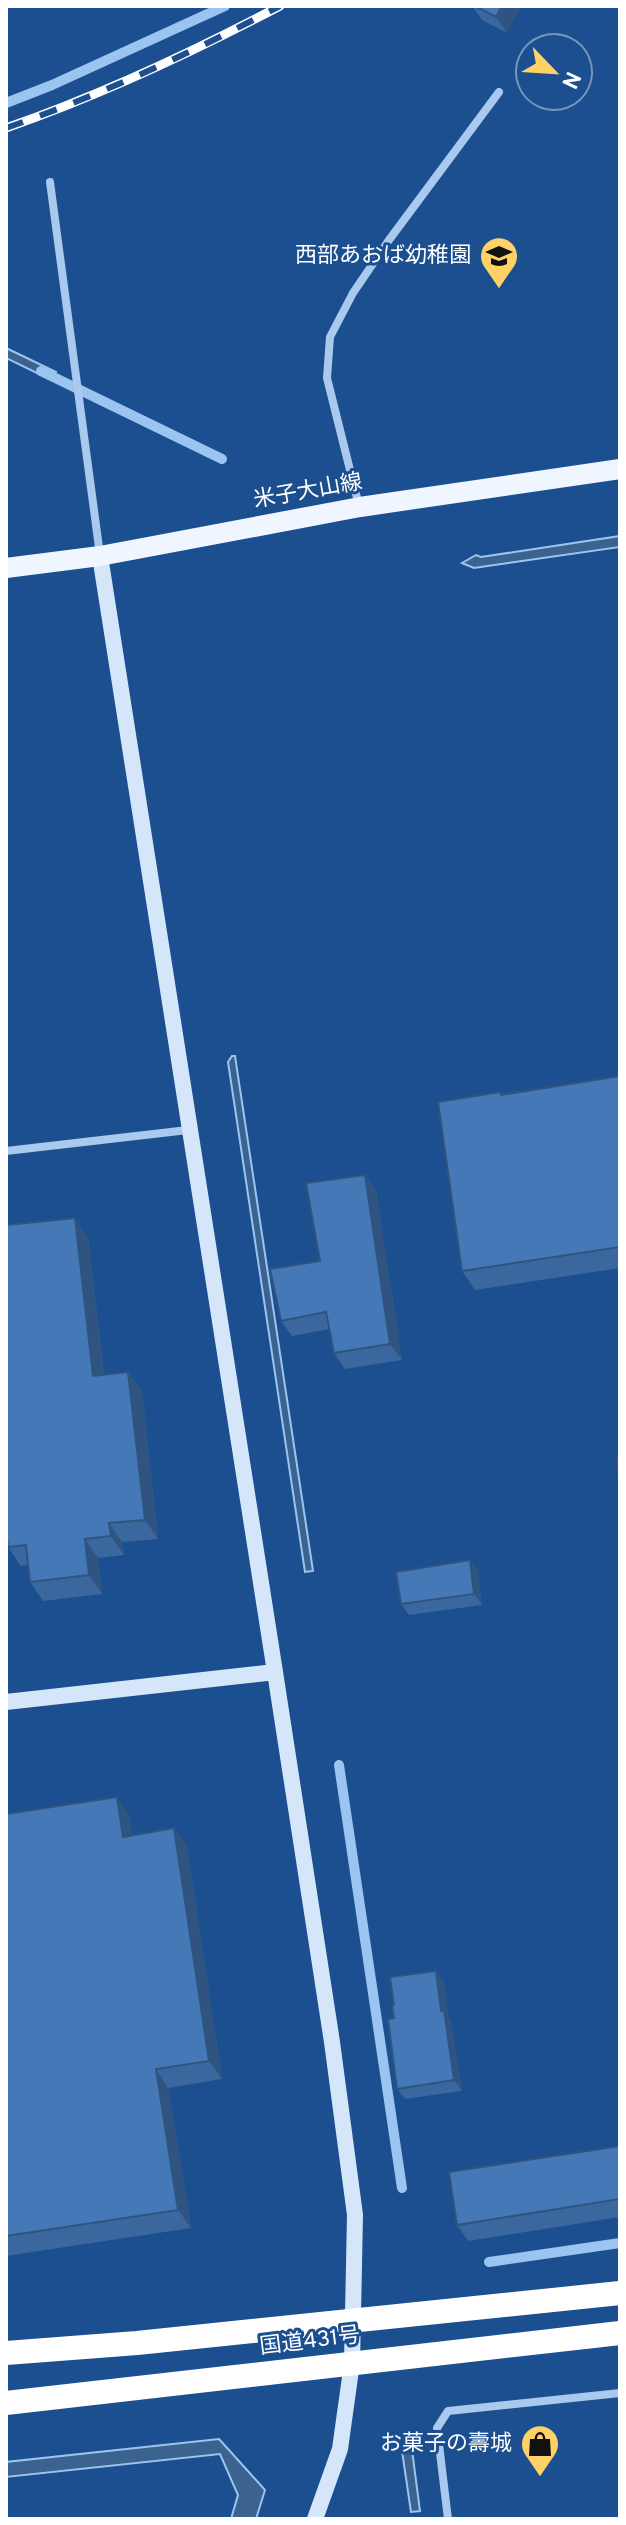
<svg xmlns="http://www.w3.org/2000/svg" width="626" height="2525" font-family="Overpass,'Noto Sans JP',sans-serif">
	<style>
		.water { fill: #3c6290; stroke: #9cc4f0; stroke-width: 2 }
		.lines { fill: none; stroke-linecap: round; stroke-linejoin: round }
		.stream { stroke: #9cc4f0; stroke-width: 10 }
		.street { stroke: #a9c9ee; stroke-width: 8 }
		.secondary { stroke: #d6e6fa; stroke-width: 16 }
		.primary { stroke: #f0f6ff; stroke-width: 20 }
		.highway { stroke: #fff; stroke-width: 24 }
		.rail-casing { stroke: #fff; stroke-width: 9 }
		.rail { stroke: #1b4f8f; stroke-width: 6; stroke-dasharray: 18; stroke-linecap: butt }
		.wall { fill: #3a679d }
		.shaded-wall { fill: #305480 }
		.building { fill: #4478b7; stroke: #305480; stroke-width: 2 }
		.labels { text-anchor: middle; dominant-baseline: central; stroke-width: 6; stroke-linejoin: round; paint-order: stroke }
		.poi-label { font-size: 22px; fill: #fff; stroke: #1b4f8f; text-anchor: end }
		.street-label { font-size: 22px; fill: #fff; stroke: #1b4f8f }
	</style>
	<rect width="100%" height="100%" fill="#1b4f8f"/>
	<!-- water -->
	<path class="water" d="M 6,348 L 56,372 L 51,380 L 6,358 Z
		M 620,536 L 620,547 L 474,568 L 462,563 L 476,555 L 481,557 Z
		M 232,1056 L 235,1056 L 313,1571 L 305,1572 L 228,1062 Z
		M 219,2439 L 265,2490 L 256,2519 L 231,2519 L 238,2495 L 220,2454 L 6,2477 L 6,2462 Z
		M 412,2450 L 420,2511 L 411,2512 L 402,2451 Z"/>
	<g class="lines">
		<!-- stream -->
		<path class="stream" d="M 6,103 L 52,85 L 225,6
			M 41,371 L 222,459
			M 339,1765 L 402,2188
			M 489,2262 L 620,2243"/>
		<!-- street -->
		<path class="street" d="M 50,182 L 100,555
			M 359,506 L 327,378 L 330,337 L 353,293 L 389,240 L 499,92
			M 6,1151 L 188,1130
			M 448,2519 L 437,2428 L 448,2411 L 620,2393"/>
		<!-- secondary -->
		<path class="secondary" d="M 100,556 L 275,1672 L 332,2042 L 355,2215 L 352,2363 L 340,2449 L 315,2519
			M 6,1702 L 275,1672"/>
		<!-- primary -->
		<path class="primary" d="M 6,568 L 100,556 L 360,507 L 620,469"/>
		<!-- highway -->
		<path class="highway" d="M 6,2353 L 137,2343 L 620,2293
			M 6,2403 L 620,2333"/>
		<defs>
			<path id="rail" d="M 6,128 C 101,95 191,53 280,6"/>
		</defs>
		<!-- rail casing -->
		<use href="#rail" class="rail-casing"/>
		<!-- rail -->
		<use href="#rail" class="rail"/>
	</g>
	<!-- wall -->
	<path class="wall" d="M 472,6 L 521,6 L 507,33 L 482,20 Z
		M 620,1076 L 620,1268 L 475,1290 L 462,1271 L 500,1092 L 502,1094 Z
		M 365,1175 L 376,1191 L 402,1360 L 345,1369 L 334,1353 L 330,1329 L 292,1336 L 281,1321 L 320,1261 Z
		M 88,1237 L 104,1375 L 128,1372 L 142,1391 L 158,1539 L 122,1542 L 124,1555 L 98,1558 L 102,1594 L 43,1601 L 30,1582 L 28,1565 L 21,1566 L 8,1547 Z
		M 470,1560 L 478,1572 L 482,1605 L 409,1615 L 401,1604 Z
		M 6,1814 L 129,1815 L 132,1835 L 174,1828 L 187,1846 L 222,2079 L 168,2088 L 191,2228 L 6,2256 Z
		M 436,1971 L 444,1982 L 448,2017 L 451,2021 L 462,2091 L 405,2099 L 397,2089 L 394,2018 L 394,2005 Z
		M 620,2146 L 620,2217 L 468,2241 L 457,2225 Z"/>
	<!-- shaded-wall -->
	<path class="shaded-wall" d="M 502,6 L 521,6 L 507,33 L 496,17 Z
		M 365,1175 L 376,1191 L 402,1360 L 390,1344 Z
		M 75,1218 L 88,1237 L 106,1396 L 93,1376 Z
		M 128,1372 L 142,1391 L 158,1539 L 145,1520 Z
		M 109,1523 L 122,1542 L 124,1555 L 111,1536 Z
		M 85,1539 L 98,1558 L 102,1594 L 89,1575 Z
		M 470,1560 L 478,1572 L 482,1605 L 474,1594 Z
		M 117,1797 L 129,1815 L 135,1855 L 123,1837 Z
		M 174,1828 L 187,1846 L 222,2079 L 209,2061 Z
		M 436,1971 L 444,1982 L 448,2017 L 451,2021 L 462,2091 L 454,2080 L 441,2011 Z
		M 156,2069 L 168,2088 L 191,2228 L 178,2210 Z"/>
	<!-- building -->
	<path class="building" d="M 475,6 L 502,6 L 496,17 Z
		M 620,1076 L 620,1247 L 462,1271 L 438,1102 L 500,1092 L 501,1095 Z
		M 365,1175 L 390,1344 L 334,1353 L 326,1312 L 281,1321 L 270,1269 L 320,1261 L 306,1183 Z
		M 75,1218 L 93,1376 L 128,1372 L 145,1520 L 109,1523 L 111,1536 L 85,1539 L 89,1575 L 30,1582 L 26,1545 L 8,1547 L 6,1531 L 6,1225 Z
		M 617,1456 L 620,1456 L 620,1498 Z
		M 470,1560 L 474,1594 L 401,1604 L 396,1572 Z
		M 117,1797 L 123,1837 L 174,1828 L 209,2061 L 156,2069 L 178,2210 L 6,2236 L 6,1814 Z
		M 436,1971 L 441,2011 L 444,2010 L 454,2080 L 397,2089 L 388,2019 L 394,2018 L 392,2006 L 394,2005 L 390,1977 Z
		M 620,2146 L 620,2199 L 457,2225 L 449,2172 Z"/>
	<!-- icons -->
	<defs>
		<symbol id="school-pin" viewBox="-11 -11 22 30"><path d="M0 17L-7.5 6A9.5 9.5 0 1 1 7.5 6Z" fill="#ffd166" stroke="#1b4f8f"/><path d="M0-5L7-2L0 1L-7-2ZM-4 1L0 2.5L4 1V4Q0 6-4 4Z" fill="#111"/></symbol>
		<symbol id="shop-pin" viewBox="-11 -11 22 30"><path d="M0 17L-7.5 6A9.5 9.5 0 1 1 7.5 6Z" fill="#ffd166" stroke="#1b4f8f"/><path d="M-5-2.5h2.3a2.7 3.5 0 0 1 5.4 0H5L5.5 6h-11ZM-1.5-2.5h3a1.5 2.3 0 0 0-3 0Z" fill="#111"/></symbol>
	</defs>
	<g fill-rule="evenodd">
		<use href="#school-pin" x="477" y="234" width="44" height="60"/>
		<use href="#shop-pin" x="518" y="2422" width="44" height="60"/>
	</g>
	<g class="labels">
		<!-- poi labels -->
		<g class="poi-label">
			<text x="471" y="256">西部あおば幼稚園</text>
			<text x="512" y="2444">お菓子の壽城</text>
		</g>
		<!-- street labels -->
		<g class="street-label">
			<text transform="translate(308 492) rotate(-10)">米子大山線</text>
			<text transform="translate(310 2342) rotate(-7)">国道431号</text>
		</g>
	</g>
	<!-- border -->
	<rect width="626" height="2525" fill="none" stroke="#ffffff" stroke-width="16"/>
	<!-- north arrow -->
	<g transform="translate(554 72) rotate(115)"><circle r="38" fill="#1b4f8f" stroke="#7695bc" stroke-width="2"/>
	<path d="M0-6L14 30L0 20L-14 30Z" fill="#ffd166"/>
	<text y="-12" font-size="22" font-weight="bold" text-anchor="middle" fill="#ffffff">N</text>
	</g>
</svg>
